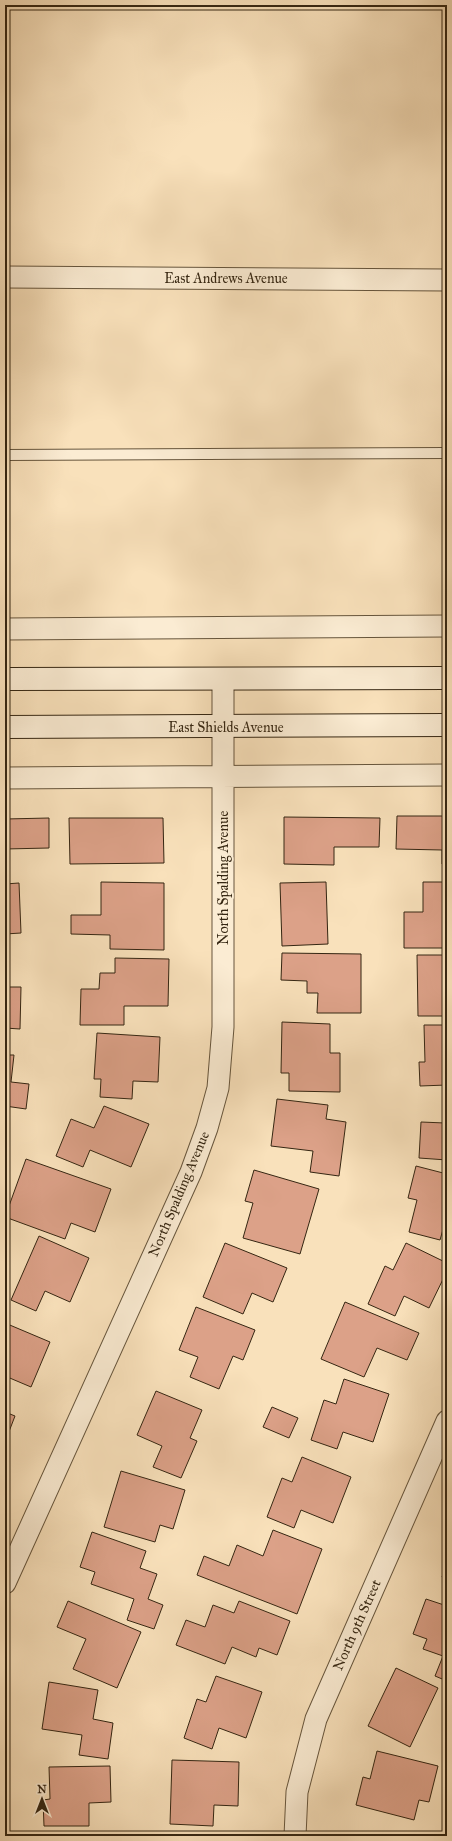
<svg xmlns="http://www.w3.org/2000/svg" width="452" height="1841" font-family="'IM FELL Great Primer',serif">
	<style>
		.building { fill: #dca188; stroke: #352612 }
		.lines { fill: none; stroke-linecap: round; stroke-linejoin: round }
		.lane-casing { stroke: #66553c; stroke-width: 12 }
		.street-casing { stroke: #66553c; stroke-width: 23 }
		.secondary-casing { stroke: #352612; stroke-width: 24 }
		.lane { stroke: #fbecd3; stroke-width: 10 }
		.street { stroke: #fbecd3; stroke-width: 21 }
		.secondary { stroke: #fbecd3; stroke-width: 22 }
		.labels { text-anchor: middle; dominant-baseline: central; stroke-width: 3.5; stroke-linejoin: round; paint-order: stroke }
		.street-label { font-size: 14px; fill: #352612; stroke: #fbecd3 }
	</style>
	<rect width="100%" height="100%" fill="#f9e1bb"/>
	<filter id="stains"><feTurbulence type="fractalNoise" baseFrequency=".005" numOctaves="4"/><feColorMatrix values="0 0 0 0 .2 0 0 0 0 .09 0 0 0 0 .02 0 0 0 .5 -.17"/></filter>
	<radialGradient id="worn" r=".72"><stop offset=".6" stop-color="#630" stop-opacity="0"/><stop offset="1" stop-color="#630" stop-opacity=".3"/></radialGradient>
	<!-- building -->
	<path class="building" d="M 397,816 L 447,816 L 447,864 L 442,864 L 442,850 L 396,849 Z
		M 284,817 L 380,818 L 379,847 L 334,847 L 334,865 L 284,864 Z
		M 49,818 L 49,848 L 5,849 L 5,819 Z
		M 69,818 L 163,818 L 164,863 L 70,864 Z
		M 101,882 L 164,883 L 164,950 L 110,949 L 110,935 L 71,934 L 71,915 L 101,915 Z
		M 326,882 L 328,944 L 282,946 L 280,883 Z
		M 423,882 L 447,882 L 447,948 L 404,948 L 404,912 L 423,912 Z
		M 19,883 L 21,933 L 5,934 L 5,884 Z
		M 282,953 L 361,954 L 361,1013 L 317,1013 L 318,993 L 307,993 L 307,981 L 281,980 Z
		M 417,955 L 447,955 L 447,1016 L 418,1016 Z
		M 115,958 L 169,959 L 168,1006 L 124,1006 L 124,1025 L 80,1025 L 81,989 L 99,989 L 100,973 L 115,973 Z
		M 5,987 L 21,987 L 20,1029 L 5,1028 Z
		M 282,1022 L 330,1024 L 330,1053 L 340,1053 L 340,1092 L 289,1091 L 289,1073 L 281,1073 Z
		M 424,1025 L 447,1025 L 447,1085 L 420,1086 L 419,1062 L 425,1062 Z
		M 97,1033 L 160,1037 L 158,1082 L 133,1081 L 132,1099 L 100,1097 L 101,1079 L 94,1079 Z
		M 5,1055 L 14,1055 L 11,1082 L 29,1084 L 26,1109 L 5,1106 Z
		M 446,1094 L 447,1094 L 447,1160 L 419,1158 L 421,1122 L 445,1123 Z
		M 277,1099 L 328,1105 L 326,1119 L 346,1122 L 339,1176 L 310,1172 L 313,1151 L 271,1146 Z
		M 104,1106 L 149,1124 L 131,1167 L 90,1150 L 83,1167 L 56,1156 L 71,1119 L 94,1128 Z
		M 26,1159 L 111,1189 L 95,1232 L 71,1223 L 65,1239 L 5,1217 Z
		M 416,1166 L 447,1174 L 447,1219 L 446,1219 L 440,1240 L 409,1232 L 417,1200 L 408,1198 Z
		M 254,1170 L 319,1189 L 300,1254 L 243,1238 L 253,1203 L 245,1201 Z
		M 39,1236 L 89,1258 L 70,1302 L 45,1291 L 36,1311 L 11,1300 Z
		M 225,1243 L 287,1268 L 273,1302 L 252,1293 L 243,1314 L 203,1297 Z
		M 406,1243 L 447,1263 L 447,1271 L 429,1308 L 404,1296 L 395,1316 L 368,1304 L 385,1266 L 393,1270 Z
		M 345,1302 L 419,1333 L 407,1360 L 377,1348 L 364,1377 L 321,1359 Z
		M 196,1307 L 255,1330 L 243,1360 L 233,1356 L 219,1389 L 190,1377 L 198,1357 L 179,1350 Z
		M 5,1323 L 50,1342 L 31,1387 L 5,1376 Z
		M 344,1379 L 389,1394 L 373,1442 L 343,1432 L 337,1449 L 311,1440 L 324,1400 L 336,1404 Z
		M 156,1391 L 202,1410 L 190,1438 L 197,1441 L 181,1478 L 153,1467 L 162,1446 L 137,1435 Z
		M 272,1407 L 298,1418 L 289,1438 L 263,1427 Z
		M 5,1412 L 15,1416 L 5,1442 Z
		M 302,1457 L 351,1477 L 333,1523 L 301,1510 L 294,1528 L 267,1517 L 282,1478 L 292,1482 Z
		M 121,1471 L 185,1490 L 173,1529 L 160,1525 L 155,1542 L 104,1527 Z
		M 273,1530 L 322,1549 L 297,1614 L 197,1575 L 204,1556 L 229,1566 L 237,1545 L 263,1556 Z
		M 92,1532 L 146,1551 L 140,1568 L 157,1574 L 148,1599 L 163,1605 L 154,1629 L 127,1620 L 134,1599 L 91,1584 L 95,1572 L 80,1567 Z
		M 447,1563 L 447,1579 L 442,1577 Z
		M 426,1599 L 447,1606 L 447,1681 L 435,1676 L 443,1656 L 423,1649 L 427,1639 L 413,1634 Z
		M 68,1601 L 141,1632 L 117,1688 L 73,1669 L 86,1639 L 57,1627 Z
		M 239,1601 L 290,1621 L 277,1655 L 259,1648 L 256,1657 L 232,1647 L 225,1664 L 176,1645 L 186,1620 L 205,1627 L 213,1605 L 234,1613 Z
		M 396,1668 L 438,1688 L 410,1747 L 368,1726 Z
		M 216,1676 L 262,1692 L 246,1738 L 219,1728 L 212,1749 L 184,1738 L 197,1699 L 206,1702 Z
		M 49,1682 L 98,1690 L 93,1719 L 113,1723 L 108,1759 L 79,1755 L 82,1735 L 42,1729 Z
		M 377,1751 L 438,1766 L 429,1802 L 419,1800 L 414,1820 L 356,1805 L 363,1777 L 370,1779 Z
		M 172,1760 L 239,1762 L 238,1806 L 214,1805 L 213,1826 L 170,1824 Z
		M 110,1766 L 111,1802 L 89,1803 L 89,1826 L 44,1826 L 43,1800 L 50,1799 L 49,1767 Z"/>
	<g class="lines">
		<defs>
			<path id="lane" d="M 5,455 L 447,453"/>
			<path id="street" d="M 5,277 L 447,280
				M 5,629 L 447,626
				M 5,778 L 447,775
				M 5,1583 L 191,1172 L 207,1128 L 218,1088 L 223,1027 L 223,679
				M 295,1836 L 297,1792 L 316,1719 L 447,1421"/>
			<path id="secondary" d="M 5,679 L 447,678
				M 5,727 L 447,725"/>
		</defs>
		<!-- lane casing -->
		<use href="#lane" class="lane-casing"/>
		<!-- street casing -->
		<use href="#street" class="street-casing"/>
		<!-- secondary casing -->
		<use href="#secondary" class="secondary-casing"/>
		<!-- lane -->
		<use href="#lane" class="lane"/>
		<!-- street -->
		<use href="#street" class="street"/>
		<!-- secondary -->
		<use href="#secondary" class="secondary"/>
	</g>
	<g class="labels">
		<!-- street labels -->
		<g class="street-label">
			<text x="226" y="278">East Andrews Avenue</text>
			<text x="226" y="727">East Shields Avenue</text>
			<text transform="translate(223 878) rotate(-90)">North Spalding Avenue</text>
			<text transform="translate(179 1194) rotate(-67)">North Spalding Avenue</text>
			<text transform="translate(357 1625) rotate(-66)">North 9th Street</text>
		</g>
	</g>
	<!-- margin -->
	<rect width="452" height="1841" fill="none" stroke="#f9e1bb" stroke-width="20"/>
	<rect x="6" y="6" width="440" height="1829" fill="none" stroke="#352612" stroke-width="2"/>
	<rect x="10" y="10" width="432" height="1821" fill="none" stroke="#352612"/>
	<!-- north arrow -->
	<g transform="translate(42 1799)" stroke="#fbecd3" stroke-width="3" paint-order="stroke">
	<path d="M0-3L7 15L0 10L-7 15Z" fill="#352612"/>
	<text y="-6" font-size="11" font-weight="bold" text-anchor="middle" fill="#352612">N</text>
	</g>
	<rect width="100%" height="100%" filter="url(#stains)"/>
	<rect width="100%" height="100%" fill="url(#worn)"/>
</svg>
